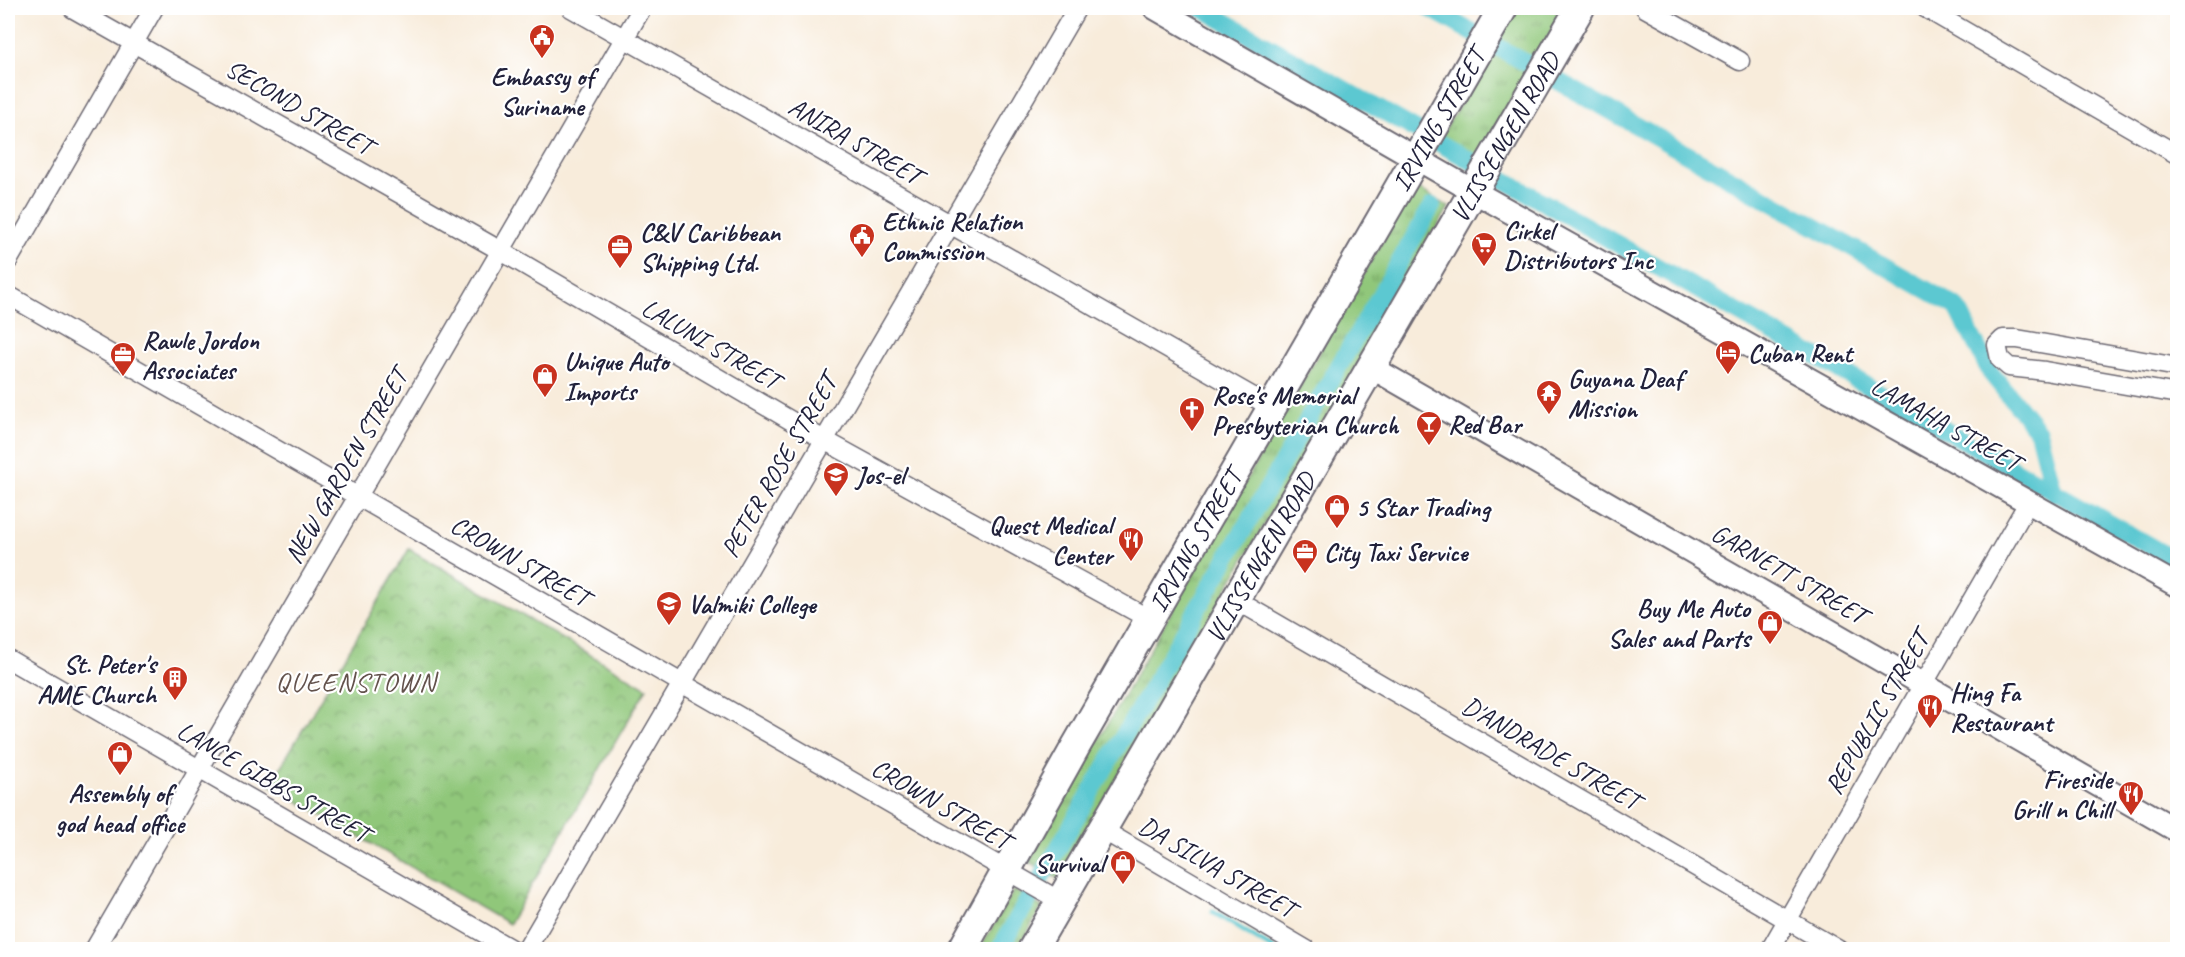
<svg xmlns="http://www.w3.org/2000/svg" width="2185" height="957" font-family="Caveat,sans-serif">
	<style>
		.grass { fill: url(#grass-tufts); stroke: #59745a; stroke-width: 1.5 }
		.park { fill: url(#park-crowns); stroke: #59745a; stroke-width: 1.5 }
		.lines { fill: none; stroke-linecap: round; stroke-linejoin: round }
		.stream { stroke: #5bc8d1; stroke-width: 5 }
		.canal { stroke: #5bc8d1; stroke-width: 18 }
		.minor-casing { stroke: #6d6973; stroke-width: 21 }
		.tertiary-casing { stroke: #6d6973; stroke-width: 26 }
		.primary-casing { stroke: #6d6973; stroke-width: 32 }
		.minor { stroke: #fff; stroke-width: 18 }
		.tertiary { stroke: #fff; stroke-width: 22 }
		.primary { stroke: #fff; stroke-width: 28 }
		.labels { text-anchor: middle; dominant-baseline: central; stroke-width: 4.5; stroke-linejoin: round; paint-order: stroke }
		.poi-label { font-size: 26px; font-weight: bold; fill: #22223b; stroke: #fff; text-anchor: start }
		.street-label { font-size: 26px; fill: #22223b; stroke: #fff }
		.neighbourhood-label { font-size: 27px; letter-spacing: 1.5px; fill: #63524c; stroke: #fff }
	</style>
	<defs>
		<pattern id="grass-tufts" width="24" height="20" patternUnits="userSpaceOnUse" patternTransform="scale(1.5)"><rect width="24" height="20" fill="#90c77a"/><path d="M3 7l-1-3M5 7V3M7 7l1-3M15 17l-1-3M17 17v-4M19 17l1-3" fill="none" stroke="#75a165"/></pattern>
		<pattern id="park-crowns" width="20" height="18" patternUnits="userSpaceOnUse" patternTransform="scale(1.5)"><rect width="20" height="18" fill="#90c77a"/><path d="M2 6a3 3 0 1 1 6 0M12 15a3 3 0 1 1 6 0" fill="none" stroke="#75a165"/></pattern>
	</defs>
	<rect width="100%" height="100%" fill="#fff"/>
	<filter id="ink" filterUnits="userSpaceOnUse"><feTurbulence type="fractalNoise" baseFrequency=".0167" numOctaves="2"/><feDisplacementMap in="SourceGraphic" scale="12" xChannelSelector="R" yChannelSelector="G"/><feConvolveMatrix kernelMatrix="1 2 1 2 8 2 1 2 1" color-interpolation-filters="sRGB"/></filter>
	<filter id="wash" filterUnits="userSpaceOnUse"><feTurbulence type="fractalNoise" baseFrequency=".008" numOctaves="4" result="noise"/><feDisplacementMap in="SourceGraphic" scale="24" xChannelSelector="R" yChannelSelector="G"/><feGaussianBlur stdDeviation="1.35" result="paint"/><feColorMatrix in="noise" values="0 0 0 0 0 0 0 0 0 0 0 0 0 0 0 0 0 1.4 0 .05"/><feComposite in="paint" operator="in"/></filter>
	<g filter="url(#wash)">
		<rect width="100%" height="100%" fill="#f8ecdb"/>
		<!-- grass -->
		<path class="grass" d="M 1518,8 L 1565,8 L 1471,168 L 1435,146 Z
			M 1414,186 L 1449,207 L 1058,879 L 1029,862 Z
			M 1014,890 L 1042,907 L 1018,949 L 979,950 Z"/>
		<!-- park -->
		<path class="park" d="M 409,549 L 647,688 L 509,924 L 270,785 Z"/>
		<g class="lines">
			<!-- stream -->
			<path class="stream" d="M 1213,912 L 1275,950"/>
			<!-- canal -->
			<path class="canal" d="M 1201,8 L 2178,562
				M 1429,8 L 1957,307 L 1990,372 L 2038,431 L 2054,493
				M 999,950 L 1432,206"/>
		</g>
	</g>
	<g filter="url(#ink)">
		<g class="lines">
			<defs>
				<path id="minor" d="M 72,8 L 501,251 L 824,440 L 1149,619
					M 571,8 L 1271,407
					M 1645,8 L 1740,61
					M 1925,8 L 2178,155
					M 8,261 L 154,8
					M 8,295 L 1060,901
					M 2178,367 L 2017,339 L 2003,339 L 1997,345 L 2000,359 L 2009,367 L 2045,371 L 2178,394
					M 1236,600 L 1839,950
					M 8,659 L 513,950
					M 1101,829 L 1307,950
					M 94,950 L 642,8
					M 526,950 L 1077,8
					M 1770,950 L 2028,503"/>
				<path id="tertiary" d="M 1155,8 L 1473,191 L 2178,586
					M 1371,367 L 2178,831"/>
				<g id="primary">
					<path id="s1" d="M 962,950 L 1076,746 L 1503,8"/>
					<path id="s2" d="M 1032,950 L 1580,8"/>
				</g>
			</defs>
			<!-- minor casing -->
			<use href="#minor" class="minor-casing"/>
			<!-- tertiary casing -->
			<use href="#tertiary" class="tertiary-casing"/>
			<!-- primary casing -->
			<use href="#primary" class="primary-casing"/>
			<!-- minor -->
			<use href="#minor" class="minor"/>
			<!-- tertiary -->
			<use href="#tertiary" class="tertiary"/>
			<!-- primary -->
			<use href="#primary" class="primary"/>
		</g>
	</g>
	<!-- icons -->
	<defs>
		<symbol id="civic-pin" viewBox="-11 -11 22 30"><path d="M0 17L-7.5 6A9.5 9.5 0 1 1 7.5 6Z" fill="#c8321e" stroke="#fff"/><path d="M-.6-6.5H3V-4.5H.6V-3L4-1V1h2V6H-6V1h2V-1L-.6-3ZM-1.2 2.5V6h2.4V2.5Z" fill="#fff"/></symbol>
		<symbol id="supermarket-pin" viewBox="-11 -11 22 30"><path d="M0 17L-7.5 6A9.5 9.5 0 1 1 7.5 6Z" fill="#c8321e" stroke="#fff"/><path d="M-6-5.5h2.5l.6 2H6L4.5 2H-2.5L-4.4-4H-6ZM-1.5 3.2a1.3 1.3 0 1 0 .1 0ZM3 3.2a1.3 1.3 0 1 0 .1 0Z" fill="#fff"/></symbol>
		<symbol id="office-pin" viewBox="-11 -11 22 30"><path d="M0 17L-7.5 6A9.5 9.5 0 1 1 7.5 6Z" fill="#c8321e" stroke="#fff"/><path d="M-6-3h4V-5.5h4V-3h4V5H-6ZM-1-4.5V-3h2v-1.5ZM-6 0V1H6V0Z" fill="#fff"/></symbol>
		<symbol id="hotel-pin" viewBox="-11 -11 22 30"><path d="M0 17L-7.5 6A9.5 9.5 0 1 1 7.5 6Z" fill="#c8321e" stroke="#fff"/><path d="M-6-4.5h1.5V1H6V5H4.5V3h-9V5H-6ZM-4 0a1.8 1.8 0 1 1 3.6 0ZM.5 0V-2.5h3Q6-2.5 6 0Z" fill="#fff"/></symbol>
		<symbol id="shop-pin" viewBox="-11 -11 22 30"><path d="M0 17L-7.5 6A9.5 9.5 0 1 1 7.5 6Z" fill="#c8321e" stroke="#fff"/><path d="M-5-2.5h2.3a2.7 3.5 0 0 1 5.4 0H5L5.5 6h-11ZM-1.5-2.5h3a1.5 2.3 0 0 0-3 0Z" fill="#fff"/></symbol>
		<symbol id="temple-pin" viewBox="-11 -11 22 30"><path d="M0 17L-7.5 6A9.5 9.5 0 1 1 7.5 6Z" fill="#c8321e" stroke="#fff"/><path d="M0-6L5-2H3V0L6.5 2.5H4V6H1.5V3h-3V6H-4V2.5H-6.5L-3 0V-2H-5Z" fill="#fff"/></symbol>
		<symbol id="church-pin" viewBox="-11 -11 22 30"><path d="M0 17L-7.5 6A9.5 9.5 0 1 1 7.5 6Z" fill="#c8321e" stroke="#fff"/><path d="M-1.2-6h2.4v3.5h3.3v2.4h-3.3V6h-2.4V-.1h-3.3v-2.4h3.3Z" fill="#fff"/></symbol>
		<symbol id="bar-pin" viewBox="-11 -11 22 30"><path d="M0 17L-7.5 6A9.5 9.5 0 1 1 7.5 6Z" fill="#c8321e" stroke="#fff"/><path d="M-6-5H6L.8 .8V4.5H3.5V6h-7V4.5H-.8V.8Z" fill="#fff"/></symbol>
		<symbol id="school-pin" viewBox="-11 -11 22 30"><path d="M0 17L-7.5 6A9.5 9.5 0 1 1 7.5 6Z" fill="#c8321e" stroke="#fff"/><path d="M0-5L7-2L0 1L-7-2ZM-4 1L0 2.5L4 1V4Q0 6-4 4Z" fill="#fff"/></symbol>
		<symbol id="restaurant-pin" viewBox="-11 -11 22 30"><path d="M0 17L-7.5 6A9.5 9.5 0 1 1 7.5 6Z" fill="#c8321e" stroke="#fff"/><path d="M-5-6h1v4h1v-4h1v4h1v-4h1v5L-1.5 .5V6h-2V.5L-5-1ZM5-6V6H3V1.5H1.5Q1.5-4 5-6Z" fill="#fff"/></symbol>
		<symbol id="building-pin" viewBox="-11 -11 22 30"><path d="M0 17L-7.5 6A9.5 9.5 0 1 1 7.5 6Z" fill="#c8321e" stroke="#fff"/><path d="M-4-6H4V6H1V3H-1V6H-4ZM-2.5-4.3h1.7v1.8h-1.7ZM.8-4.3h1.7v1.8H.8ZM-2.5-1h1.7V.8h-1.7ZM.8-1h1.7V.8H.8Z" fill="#fff"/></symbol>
	</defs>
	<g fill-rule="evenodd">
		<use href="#civic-pin" x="527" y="22" width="30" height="40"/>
		<use href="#civic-pin" x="847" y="221" width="30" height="40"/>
		<use href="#supermarket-pin" x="1469" y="230" width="30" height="40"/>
		<use href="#office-pin" x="605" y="232" width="30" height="40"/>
		<use href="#hotel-pin" x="1713" y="338" width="30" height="40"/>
		<use href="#office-pin" x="108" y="340" width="30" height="40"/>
		<use href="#shop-pin" x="530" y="361" width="30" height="40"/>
		<use href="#temple-pin" x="1534" y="378" width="30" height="40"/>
		<use href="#church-pin" x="1177" y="395" width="30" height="40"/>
		<use href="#bar-pin" x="1414" y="409" width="30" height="40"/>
		<use href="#school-pin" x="821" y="460" width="30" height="40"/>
		<use href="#shop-pin" x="1322" y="492" width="30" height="40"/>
		<use href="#restaurant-pin" x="1116" y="525" width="30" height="40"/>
		<use href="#office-pin" x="1290" y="537" width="30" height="40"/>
		<use href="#school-pin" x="654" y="589" width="30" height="40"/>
		<use href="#shop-pin" x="1755" y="608" width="30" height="40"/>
		<use href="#building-pin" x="160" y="664" width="30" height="40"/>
		<use href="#restaurant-pin" x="1915" y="692" width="30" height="40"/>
		<use href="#shop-pin" x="105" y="739" width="30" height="40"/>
		<use href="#restaurant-pin" x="2116" y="779" width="30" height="40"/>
		<use href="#shop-pin" x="1108" y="848" width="30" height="40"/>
	</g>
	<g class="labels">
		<!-- poi labels -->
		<g class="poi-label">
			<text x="542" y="76" text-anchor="middle">Embassy of<tspan x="542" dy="30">Suriname</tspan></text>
			<text x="882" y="221">Ethnic Relation<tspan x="882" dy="30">Commission</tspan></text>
			<text x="1504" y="230">Cirkel<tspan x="1504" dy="30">Distributors Inc</tspan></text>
			<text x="640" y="232">C&amp;V Caribbean<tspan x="640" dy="30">Shipping Ltd.</tspan></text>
			<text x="142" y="340">Rawle Jordon<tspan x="142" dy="30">Associates</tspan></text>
			<text x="1748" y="353">Cuban Rent</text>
			<text x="564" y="361">Unique Auto<tspan x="564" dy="30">Imports</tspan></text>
			<text x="1568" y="378">Guyana Deaf<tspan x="1568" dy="30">Mission</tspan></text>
			<text x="1212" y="395">Rose's Memorial<tspan x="1212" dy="30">Presbyterian Church</tspan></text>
			<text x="1448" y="424">Red Bar</text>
			<text x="856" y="475">Jos-el</text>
			<text x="1356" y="507">5 Star Trading</text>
			<text x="1112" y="525" text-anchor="end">Quest Medical<tspan x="1112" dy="30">Center</tspan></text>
			<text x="1324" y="552">City Taxi Service</text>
			<text x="688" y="604">Valmiki College</text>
			<text x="1750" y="608" text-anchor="end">Buy Me Auto<tspan x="1750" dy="30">Sales and Parts</tspan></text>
			<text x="156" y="664" text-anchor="end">St. Peter's<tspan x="156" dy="30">AME Church</tspan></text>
			<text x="1950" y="692">Hing Fa<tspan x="1950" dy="30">Restaurant</tspan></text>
			<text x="2112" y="779" text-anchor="end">Fireside<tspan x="2112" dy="30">Grill n Chill</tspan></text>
			<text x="120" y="793" text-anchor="middle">Assembly of<tspan x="120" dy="30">god head office</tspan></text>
			<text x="1104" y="863" text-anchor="end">Survival</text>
		</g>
		<!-- street labels -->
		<g class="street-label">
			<text transform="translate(299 107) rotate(30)">SECOND STREET</text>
			<text stroke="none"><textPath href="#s1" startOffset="957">IRVING STREET</textPath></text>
			<text stroke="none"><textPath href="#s2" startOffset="940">VLISSENGEN ROAD</textPath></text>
			<text transform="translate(855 141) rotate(30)">ANIRA STREET</text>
			<text transform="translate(711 344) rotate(30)">LALUNI STREET</text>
			<text transform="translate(1946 424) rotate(29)">LAMAHA STREET</text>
			<text transform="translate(346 466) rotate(-60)">NEW GARDEN STREET</text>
			<text transform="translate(779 466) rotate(-60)">PETER ROSE STREET</text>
			<text stroke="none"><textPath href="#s1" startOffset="471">IRVING STREET</textPath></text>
			<text stroke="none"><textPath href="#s2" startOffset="454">VLISSENGEN ROAD</textPath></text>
			<text transform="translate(520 561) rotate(30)">CROWN STREET</text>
			<text transform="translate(1789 574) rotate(30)">GARNETT STREET</text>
			<text transform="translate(1877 713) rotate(-60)">REPUBLIC STREET</text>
			<text transform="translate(1551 753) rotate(30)">D'ANDRADE STREET</text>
			<text transform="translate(273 782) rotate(30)">LANCE GIBBS STREET</text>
			<text transform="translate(941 804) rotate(30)">CROWN STREET</text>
			<text transform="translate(1217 867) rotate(30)">DA SILVA STREET</text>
		</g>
		<!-- neighbourhood labels -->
		<g class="neighbourhood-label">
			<text x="356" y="682">QUEENSTOWN</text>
		</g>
	</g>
	<!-- margin -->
	<rect width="2185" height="957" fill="none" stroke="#fff" stroke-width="30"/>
</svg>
